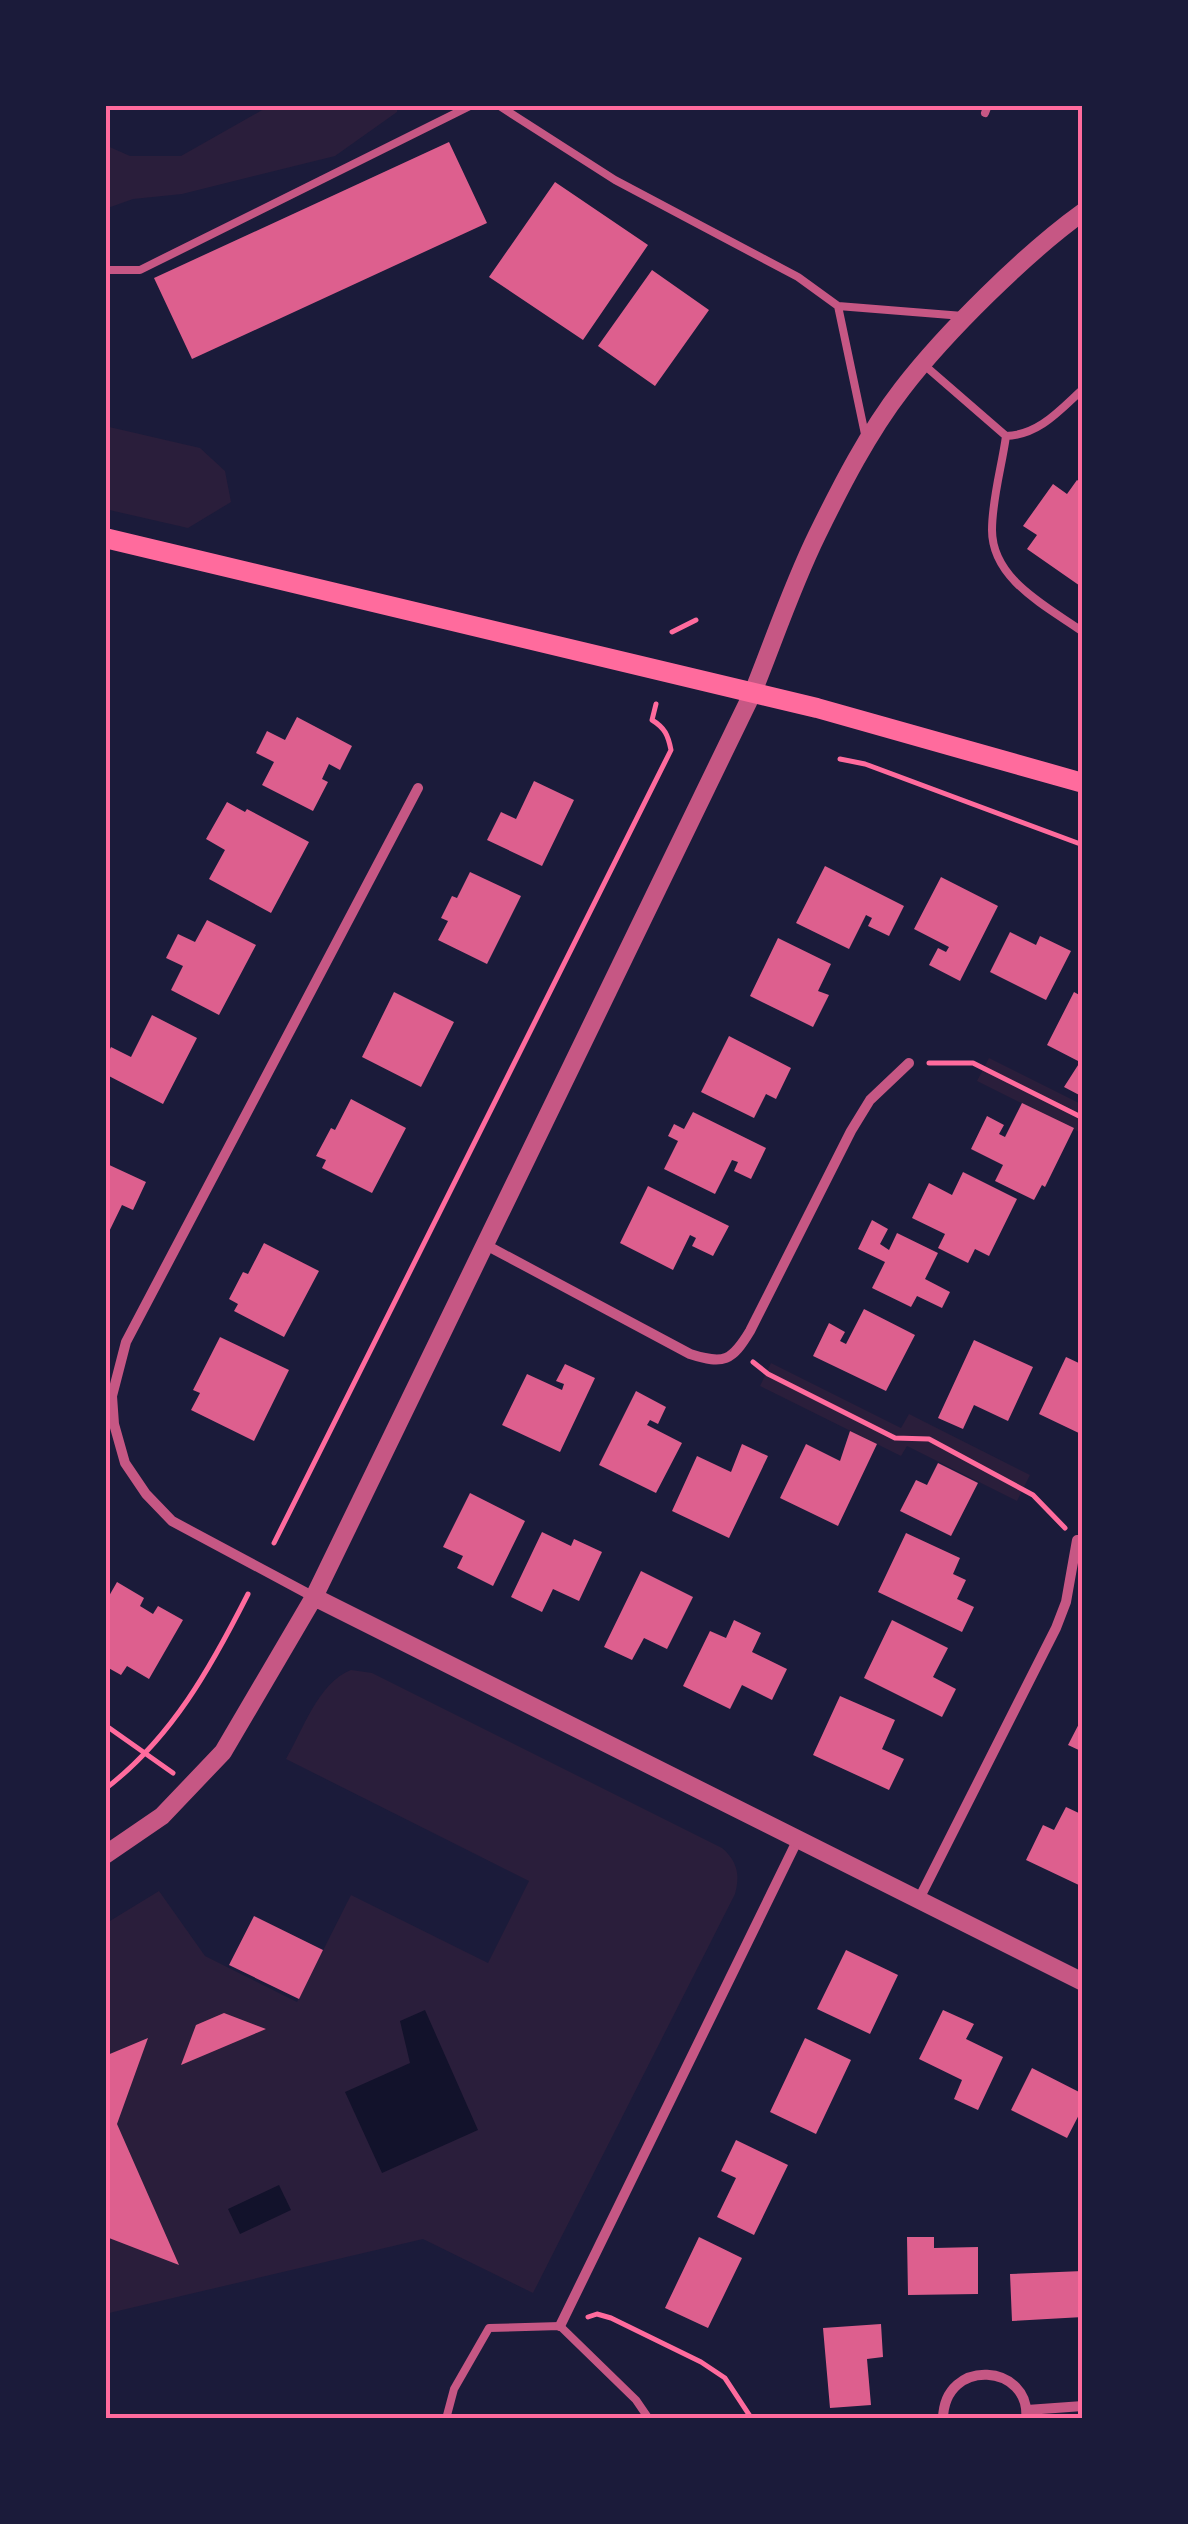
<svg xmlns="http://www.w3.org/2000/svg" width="1188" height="2524" font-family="'Work Sans',sans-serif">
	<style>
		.green { fill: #2a1e3b }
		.water { fill: #12122b }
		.building { fill: #dd5f8e }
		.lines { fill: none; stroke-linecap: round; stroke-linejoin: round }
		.path { stroke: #ff6b9d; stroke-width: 5 }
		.service { stroke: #c65784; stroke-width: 8 }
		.minor { stroke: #c65784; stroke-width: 10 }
		.tertiary { stroke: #c65784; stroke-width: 18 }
		.secondary { stroke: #ff6b9d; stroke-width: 20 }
		.neatline { fill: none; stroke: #ff6b9d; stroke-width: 4 }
	</style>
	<rect width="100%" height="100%" fill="#1b1b3a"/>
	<!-- green -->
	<path class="green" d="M 271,105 L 397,105 L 397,112 L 335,156 L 182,194 L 133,199 L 105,209 L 105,145 L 130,156 L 181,156 Z
		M 105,426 L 200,448 L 225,471 L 231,502 L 188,528 L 105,509 Z
		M 989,1058 L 1083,1105 L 1083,1134 L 977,1081 Z
		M 771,1363 L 901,1428 L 909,1414 L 1030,1475 L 1017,1501 L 907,1446 L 901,1456 L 760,1386 Z
		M 351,1670 L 372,1673 L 722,1848 C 738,1862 740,1875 735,1894 L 533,2293 L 423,2239 L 105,2314 L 105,1924 L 159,1891 L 205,1956 L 297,2002 L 351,1895 L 488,1963 L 529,1881 L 286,1759 C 303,1730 318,1683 351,1670 Z"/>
	<!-- water -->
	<path class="water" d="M 425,2010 L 478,2130 L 382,2173 L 345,2092 L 410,2063 L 400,2021 Z
		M 279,2185 L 291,2210 L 240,2234 L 228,2209 Z"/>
	<!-- building -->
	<path class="building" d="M 449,142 L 487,223 L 192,359 L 154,278 Z
		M 555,182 L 648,245 L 583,340 L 489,277 Z
		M 652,270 L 709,310 L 655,386 L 598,346 Z
		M 1077,480 L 1083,484 L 1083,588 L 1027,549 L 1037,535 L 1023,526 L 1053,484 L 1067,494 Z
		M 297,717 L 352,746 L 340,770 L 329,764 L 322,779 L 328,782 L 313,811 L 262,785 L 274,762 L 256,753 L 267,731 L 285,740 Z
		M 534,781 L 574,800 L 542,866 L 487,840 L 501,812 L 516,819 Z
		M 227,802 L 245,812 L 247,809 L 309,842 L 271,913 L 209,879 L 225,850 L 206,839 Z
		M 825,866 L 904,906 L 889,936 L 868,926 L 872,918 L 866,915 L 849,949 L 796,923 Z
		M 470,872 L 521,896 L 487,964 L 438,940 L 448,921 L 441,918 L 452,896 L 457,898 Z
		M 941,877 L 998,906 L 960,981 L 929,965 L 938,948 L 946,952 L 949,947 L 914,929 Z
		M 207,920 L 256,945 L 219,1015 L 171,990 L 183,966 L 166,958 L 178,934 L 195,942 Z
		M 1010,932 L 1036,945 L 1040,936 L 1071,951 L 1046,1000 L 990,972 Z
		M 778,938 L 831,964 L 818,991 L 829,995 L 813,1027 L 750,996 Z
		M 394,992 L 454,1022 L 421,1087 L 362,1057 Z
		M 1074,992 L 1083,997 L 1083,1097 L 1064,1087 L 1080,1062 L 1047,1045 Z
		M 152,1015 L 197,1038 L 163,1104 L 105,1074 L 105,1059 L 111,1047 L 131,1057 Z
		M 729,1036 L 791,1068 L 776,1099 L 766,1094 L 754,1118 L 701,1092 Z
		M 351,1099 L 406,1128 L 372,1193 L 322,1168 L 326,1160 L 316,1156 L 331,1128 L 335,1130 Z
		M 1022,1103 L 1074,1128 L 1045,1187 L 1042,1185 L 1034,1200 L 995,1181 L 1003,1165 L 971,1149 L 987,1116 L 1004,1125 L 999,1134 L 1005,1137 Z
		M 693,1112 L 766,1148 L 751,1179 L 734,1171 L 738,1162 L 732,1160 L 715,1194 L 664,1169 L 678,1141 L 668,1136 L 674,1124 L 684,1129 Z
		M 105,1163 L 146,1182 L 133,1210 L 122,1205 L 105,1240 Z
		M 963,1172 L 1017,1199 L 989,1256 L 975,1249 L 968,1263 L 938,1248 L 945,1234 L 912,1218 L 929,1183 L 952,1195 Z
		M 648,1186 L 729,1226 L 713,1256 L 692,1246 L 696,1238 L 690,1235 L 673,1270 L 620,1243 Z
		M 872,1220 L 888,1229 L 880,1244 L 889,1250 L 897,1233 L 938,1253 L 925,1279 L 950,1292 L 942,1308 L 917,1296 L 911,1307 L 872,1288 L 885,1262 L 858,1249 Z
		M 264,1243 L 319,1271 L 284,1337 L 234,1311 L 238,1304 L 229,1299 L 243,1272 L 248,1274 Z
		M 864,1309 L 915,1335 L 886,1391 L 813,1356 L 829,1323 L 845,1332 L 840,1341 L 846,1344 Z
		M 220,1337 L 289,1370 L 254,1441 L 191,1410 L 200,1393 L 193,1390 Z
		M 974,1340 L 1033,1367 L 1008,1421 L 974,1405 L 963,1429 L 938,1418 Z
		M 1066,1357 L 1083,1365 L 1083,1435 L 1039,1414 Z
		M 565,1364 L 595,1378 L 560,1452 L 502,1425 L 527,1374 L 562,1390 L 564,1384 L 556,1381 Z
		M 636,1391 L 666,1407 L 658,1424 L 650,1420 L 647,1425 L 682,1443 L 656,1493 L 599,1465 Z
		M 850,1431 L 877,1444 L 838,1526 L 780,1498 L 806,1444 L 840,1461 Z
		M 742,1444 L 768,1456 L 729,1538 L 672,1511 L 697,1456 L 731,1472 Z
		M 938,1463 L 978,1483 L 951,1536 L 900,1511 L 916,1480 L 927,1485 Z
		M 470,1493 L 525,1521 L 493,1586 L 457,1568 L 463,1556 L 443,1547 Z
		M 542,1532 L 571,1546 L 574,1539 L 602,1552 L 579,1601 L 553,1589 L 542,1612 L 511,1597 Z
		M 906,1533 L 960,1558 L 953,1574 L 966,1580 L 957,1599 L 974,1607 L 962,1632 L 878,1592 Z
		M 641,1571 L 693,1597 L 667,1649 L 644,1638 L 632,1660 L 604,1647 Z
		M 117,1582 L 144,1598 L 140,1606 L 153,1614 L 158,1606 L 183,1620 L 149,1679 L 127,1666 L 121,1675 L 105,1666 L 105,1603 Z
		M 734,1620 L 761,1633 L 752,1652 L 787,1669 L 772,1700 L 742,1685 L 730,1709 L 683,1686 L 710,1631 L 726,1638 Z
		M 892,1620 L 948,1648 L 933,1677 L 956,1689 L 942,1717 L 864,1678 Z
		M 840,1696 L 895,1720 L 882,1749 L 904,1759 L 889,1790 L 813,1755 Z
		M 1083,1716 L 1083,1752 L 1068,1745 Z
		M 1066,1807 L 1083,1815 L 1083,1887 L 1026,1860 L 1043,1825 L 1054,1830 Z
		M 254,1916 L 323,1950 L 299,1999 L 229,1965 Z
		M 846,1950 L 898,1975 L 870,2034 L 817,2009 Z
		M 943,2010 L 974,2024 L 966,2039 L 1003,2057 L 978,2110 L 954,2099 L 962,2080 L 919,2059 Z
		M 224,2013 L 266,2029 L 181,2065 L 196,2025 Z
		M 148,2038 L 117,2124 L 179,2265 L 109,2238 L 105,2240 L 105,2056 Z
		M 805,2038 L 851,2060 L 816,2134 L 770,2112 Z
		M 1032,2068 L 1083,2094 L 1083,2107 L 1067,2138 L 1011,2110 Z
		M 736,2140 L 788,2165 L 754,2235 L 717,2217 L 736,2178 L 721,2171 Z
		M 699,2237 L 742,2258 L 708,2328 L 665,2308 Z
		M 907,2237 L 934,2237 L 934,2248 L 978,2247 L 978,2294 L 908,2295 Z
		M 1083,2271 L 1083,2317 L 1012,2321 L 1010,2274 Z
		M 881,2324 L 883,2357 L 867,2359 L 871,2405 L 830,2408 L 823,2328 Z"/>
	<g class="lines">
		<!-- path -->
		<path class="path" d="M 672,632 L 696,620
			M 840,759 L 865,764 L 1083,845
			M 929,1063 L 973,1063 L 1083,1118
			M 753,1362 L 768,1374 L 895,1438 L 929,1439 L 1033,1495 L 1065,1528
			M 274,1543 L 671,750 C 668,735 665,728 652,720 L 656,704
			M 105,1725 L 173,1773
			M 105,1789 C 172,1738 211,1667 248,1594
			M 588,2317 L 597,2314 L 611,2318 L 701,2362 L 725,2378 L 752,2419"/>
		<!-- service -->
		<path class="service" d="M 498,105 L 615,180 L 798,277 L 838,306 L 963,316
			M 985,113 L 988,105
			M 105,270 L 140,270 L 472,105
			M 838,306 L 866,439
			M 923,364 L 1006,436 C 1039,435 1060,410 1083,389
			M 1006,436 C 1002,466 992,499 992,530 C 992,580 1048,607 1083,632
			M 446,2419 L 454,2389 L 489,2328 L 560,2326 L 636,2400 L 649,2419"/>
		<!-- minor -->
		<path class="minor" d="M 486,1245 L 690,1354 C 724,1365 732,1361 750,1331 L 851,1131 L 870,1100 L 909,1063
			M 314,1597 L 172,1521 L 146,1494 L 125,1463 L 114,1424 L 112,1396 L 126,1342 L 418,788
			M 919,1899 L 1056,1628 L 1066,1602 L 1077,1540
			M 560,2326 L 798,1839
			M 1027,2410 L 1083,2406
			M 943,2419 C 944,2356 1032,2364 1026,2419"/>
		<!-- tertiary -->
		<path class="tertiary" d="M 314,1597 L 1083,1982
			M 105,1855 L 162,1816 L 223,1752 L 314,1597 L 753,692 C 774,640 792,586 817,535 C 841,486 868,433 902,389 C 945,333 1026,253 1083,212"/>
		<!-- secondary -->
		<path class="secondary" d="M 105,538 L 817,708 L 1083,783"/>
	</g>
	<!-- border -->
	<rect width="1188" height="2524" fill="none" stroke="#1b1b3a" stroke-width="215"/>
	<rect x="108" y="108" width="972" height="2308" class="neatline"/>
</svg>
